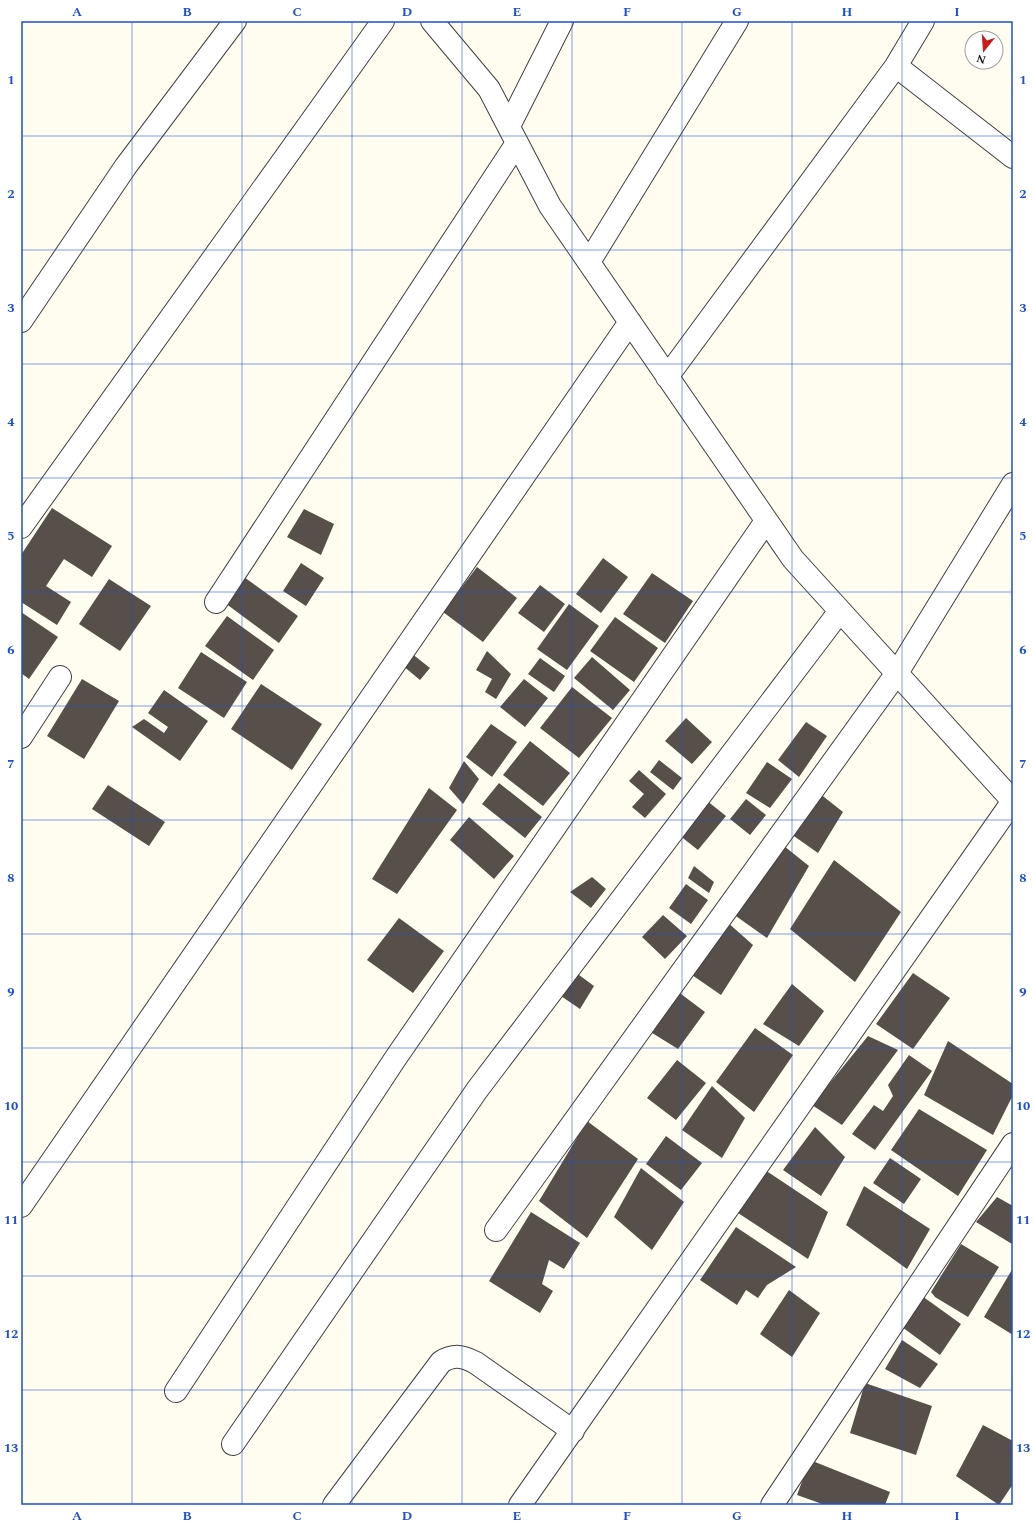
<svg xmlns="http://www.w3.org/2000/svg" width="1034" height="1526" font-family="Spectral,serif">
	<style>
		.building { fill: #574f49 }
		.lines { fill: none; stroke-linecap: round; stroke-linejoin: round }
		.street-casing { stroke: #414141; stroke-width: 24 }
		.street { stroke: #fff; stroke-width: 22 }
		.grid { fill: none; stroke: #1d4ed8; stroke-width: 1; stroke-opacity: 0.55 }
		.neatline { fill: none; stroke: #1d4ed8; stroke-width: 1.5 }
		.grid-label { font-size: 13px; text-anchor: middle; font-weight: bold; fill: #1d4ed8 }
	</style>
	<rect width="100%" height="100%" fill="#fffdef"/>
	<!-- building -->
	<path class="building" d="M 52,508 L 112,546 L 92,577 L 64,559 L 46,586 L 71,602 L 57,625 L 21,602 L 21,555 Z
		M 304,509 L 334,524 L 321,555 L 287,537 Z
		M 603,558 L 628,577 L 601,613 L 576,594 Z
		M 301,563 L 324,578 L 306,606 L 283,591 Z
		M 477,567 L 517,598 L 483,642 L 443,612 Z
		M 652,573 L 693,601 L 665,643 L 623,614 Z
		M 244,577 L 298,616 L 279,643 L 225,603 Z
		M 109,579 L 151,606 L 120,651 L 79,624 Z
		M 540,585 L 565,604 L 544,632 L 518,613 Z
		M 569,604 L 599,626 L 567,670 L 537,649 Z
		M 21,612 L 58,637 L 29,679 L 21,673 Z
		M 227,616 L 274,650 L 253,680 L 205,646 Z
		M 615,617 L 658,648 L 634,682 L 590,651 Z
		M 487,651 L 511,674 L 496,699 L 485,692 L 492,679 L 476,670 Z
		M 201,652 L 247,682 L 224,718 L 178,688 Z
		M 411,653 L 430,668 L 420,680 L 402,665 Z
		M 592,657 L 630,690 L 613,710 L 574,678 Z
		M 540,658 L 565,676 L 554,692 L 528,674 Z
		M 82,679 L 119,701 L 84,759 L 47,736 Z
		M 524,679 L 548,698 L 525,727 L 500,707 Z
		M 261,684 L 322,724 L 292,770 L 231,729 Z
		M 572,687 L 612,718 L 579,758 L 540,728 Z
		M 164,690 L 208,721 L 180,761 L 132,727 L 144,719 L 164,733 L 168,727 L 148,713 Z
		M 686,718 L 712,742 L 692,764 L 665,741 Z
		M 806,722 L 827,736 L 799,777 L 778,760 Z
		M 491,724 L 517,742 L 492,777 L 466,757 Z
		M 530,741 L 570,773 L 543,806 L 503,775 Z
		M 659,760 L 682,778 L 673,790 L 650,772 Z
		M 464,761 L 479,779 L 463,804 L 449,788 Z
		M 767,762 L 792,779 L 770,808 L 746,793 Z
		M 639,770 L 666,794 L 645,818 L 632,807 L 644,794 L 629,781 Z
		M 499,783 L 542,817 L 525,838 L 482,804 Z
		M 108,785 L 165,822 L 149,846 L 92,809 Z
		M 429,788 L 457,810 L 397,894 L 372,879 Z
		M 819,793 L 843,812 L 818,853 L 791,834 Z
		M 746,799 L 766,815 L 750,835 L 730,819 Z
		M 706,800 L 726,816 L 698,850 L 679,835 Z
		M 469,817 L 514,856 L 494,879 L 450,840 Z
		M 784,846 L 809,866 L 767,938 L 733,914 Z
		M 834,860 L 901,912 L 855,982 L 790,929 Z
		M 694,866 L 714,882 L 709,893 L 688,878 Z
		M 592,877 L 606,889 L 591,908 L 570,892 Z
		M 686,884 L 708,900 L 691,924 L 669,908 Z
		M 663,915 L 687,936 L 665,959 L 642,937 Z
		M 399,918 L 444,951 L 413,993 L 367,960 Z
		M 726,921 L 753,945 L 721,995 L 692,975 Z
		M 575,972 L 594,986 L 580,1009 L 558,994 Z
		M 913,973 L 950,998 L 913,1049 L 876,1024 Z
		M 792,984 L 824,1011 L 799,1046 L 763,1024 Z
		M 677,991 L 705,1012 L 678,1049 L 649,1031 Z
		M 755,1028 L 793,1055 L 754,1112 L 716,1082 Z
		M 868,1036 L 898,1050 L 842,1125 L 812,1105 Z
		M 948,1041 L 1013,1084 L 1013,1095 L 993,1135 L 924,1095 Z
		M 909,1055 L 932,1071 L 875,1150 L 852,1134 L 874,1105 L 883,1111 L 893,1096 L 888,1085 Z
		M 677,1060 L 706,1083 L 676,1120 L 647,1098 Z
		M 712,1086 L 745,1118 L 722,1158 L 682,1130 Z
		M 919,1109 L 987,1150 L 958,1196 L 891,1150 Z
		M 587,1121 L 638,1159 L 587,1238 L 539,1201 Z
		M 815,1127 L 845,1157 L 821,1196 L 783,1170 Z
		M 666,1136 L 702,1163 L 681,1190 L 646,1164 Z
		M 890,1158 L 921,1179 L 904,1204 L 873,1183 Z
		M 641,1168 L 684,1202 L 652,1250 L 614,1217 Z
		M 765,1170 L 828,1212 L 808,1259 L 738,1213 Z
		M 864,1186 L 930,1229 L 907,1269 L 846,1225 Z
		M 997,1197 L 1013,1206 L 1012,1244 L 976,1222 Z
		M 531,1212 L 580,1243 L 564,1269 L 549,1260 L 542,1284 L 553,1291 L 540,1313 L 489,1281 Z
		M 736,1227 L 796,1267 L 767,1285 L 758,1298 L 746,1290 L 737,1305 L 700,1280 Z
		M 961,1244 L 999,1267 L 968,1317 L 935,1297 L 931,1292 Z
		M 1013,1268 L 1013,1335 L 984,1317 Z
		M 789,1290 L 820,1313 L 792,1357 L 760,1334 Z
		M 922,1296 L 961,1324 L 940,1355 L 902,1327 Z
		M 902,1340 L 938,1364 L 920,1388 L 885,1369 Z
		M 865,1383 L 932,1406 L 916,1455 L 850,1433 Z
		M 983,1425 L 1013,1441 L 1013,1484 L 999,1505 L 956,1476 Z
		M 810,1460 L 890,1492 L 885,1505 L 825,1505 L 797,1495 Z"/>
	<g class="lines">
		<defs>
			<path id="street" d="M 432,21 L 489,89 L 550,206 L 793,559 L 1013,801
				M 896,66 L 1013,157
				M 509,126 L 562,21
				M 589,262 L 737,21
				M 21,321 L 126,166 L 235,21
				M 667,377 L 896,66 L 923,21
				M 21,527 L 383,21
				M 216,602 L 517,143
				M 21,737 L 60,677
				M 21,1206 L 630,322
				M 496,1230 L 897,673 L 1013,484
				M 176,1391 L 395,1059 L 766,521
				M 233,1444 L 477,1090 L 840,611
				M 334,1505 L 441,1362 C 454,1354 463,1356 476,1363 L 573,1431
				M 520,1505 L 1013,801
				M 772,1505 L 1013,1144"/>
		</defs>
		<!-- street casing -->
		<use href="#street" class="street-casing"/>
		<!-- street -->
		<use href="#street" class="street"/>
	</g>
	<!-- grid -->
	<path class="grid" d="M 132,21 L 132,1505M 242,21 L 242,1505M 352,21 L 352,1505M 462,21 L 462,1505M 572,21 L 572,1505M 682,21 L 682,1505M 792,21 L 792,1505M 902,21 L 902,1505M 21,136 L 1013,136M 21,250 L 1013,250M 21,364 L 1013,364M 21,478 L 1013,478M 21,592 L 1013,592M 21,706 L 1013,706M 21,820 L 1013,820M 21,934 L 1013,934M 21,1048 L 1013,1048M 21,1162 L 1013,1162M 21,1276 L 1013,1276M 21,1390 L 1013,1390"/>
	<!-- border -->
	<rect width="1034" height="1526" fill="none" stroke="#ffffff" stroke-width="44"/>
	<!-- north arrow -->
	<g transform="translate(984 50) rotate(197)"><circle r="19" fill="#ffffff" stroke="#9f9f9f"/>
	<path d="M0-3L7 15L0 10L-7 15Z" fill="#ca1a1a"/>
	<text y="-6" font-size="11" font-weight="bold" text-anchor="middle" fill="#0e0e0e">N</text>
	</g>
	<rect x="22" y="22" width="990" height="1482" class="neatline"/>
	<g class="grid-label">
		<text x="77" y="16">A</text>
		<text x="187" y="16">B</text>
		<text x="297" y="16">C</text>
		<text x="407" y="16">D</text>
		<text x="517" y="16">E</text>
		<text x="627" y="16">F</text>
		<text x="737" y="16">G</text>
		<text x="847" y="16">H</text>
		<text x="957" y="16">I</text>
		<text x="11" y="84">1</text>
		<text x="1023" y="84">1</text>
		<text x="11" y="198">2</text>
		<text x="1023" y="198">2</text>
		<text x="11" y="312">3</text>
		<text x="1023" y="312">3</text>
		<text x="11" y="426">4</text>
		<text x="1023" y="426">4</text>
		<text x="11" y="540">5</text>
		<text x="1023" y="540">5</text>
		<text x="11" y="654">6</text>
		<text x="1023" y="654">6</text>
		<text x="11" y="768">7</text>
		<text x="1023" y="768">7</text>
		<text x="11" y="882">8</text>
		<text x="1023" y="882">8</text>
		<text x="11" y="996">9</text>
		<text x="1023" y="996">9</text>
		<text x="11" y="1110">10</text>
		<text x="1023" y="1110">10</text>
		<text x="11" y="1224">11</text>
		<text x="1023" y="1224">11</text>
		<text x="11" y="1338">12</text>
		<text x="1023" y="1338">12</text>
		<text x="11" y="1452">13</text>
		<text x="1023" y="1452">13</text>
		<text x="77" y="1520">A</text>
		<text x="187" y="1520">B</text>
		<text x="297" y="1520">C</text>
		<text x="407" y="1520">D</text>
		<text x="517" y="1520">E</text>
		<text x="627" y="1520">F</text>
		<text x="737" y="1520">G</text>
		<text x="847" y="1520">H</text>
		<text x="957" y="1520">I</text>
	</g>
</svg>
